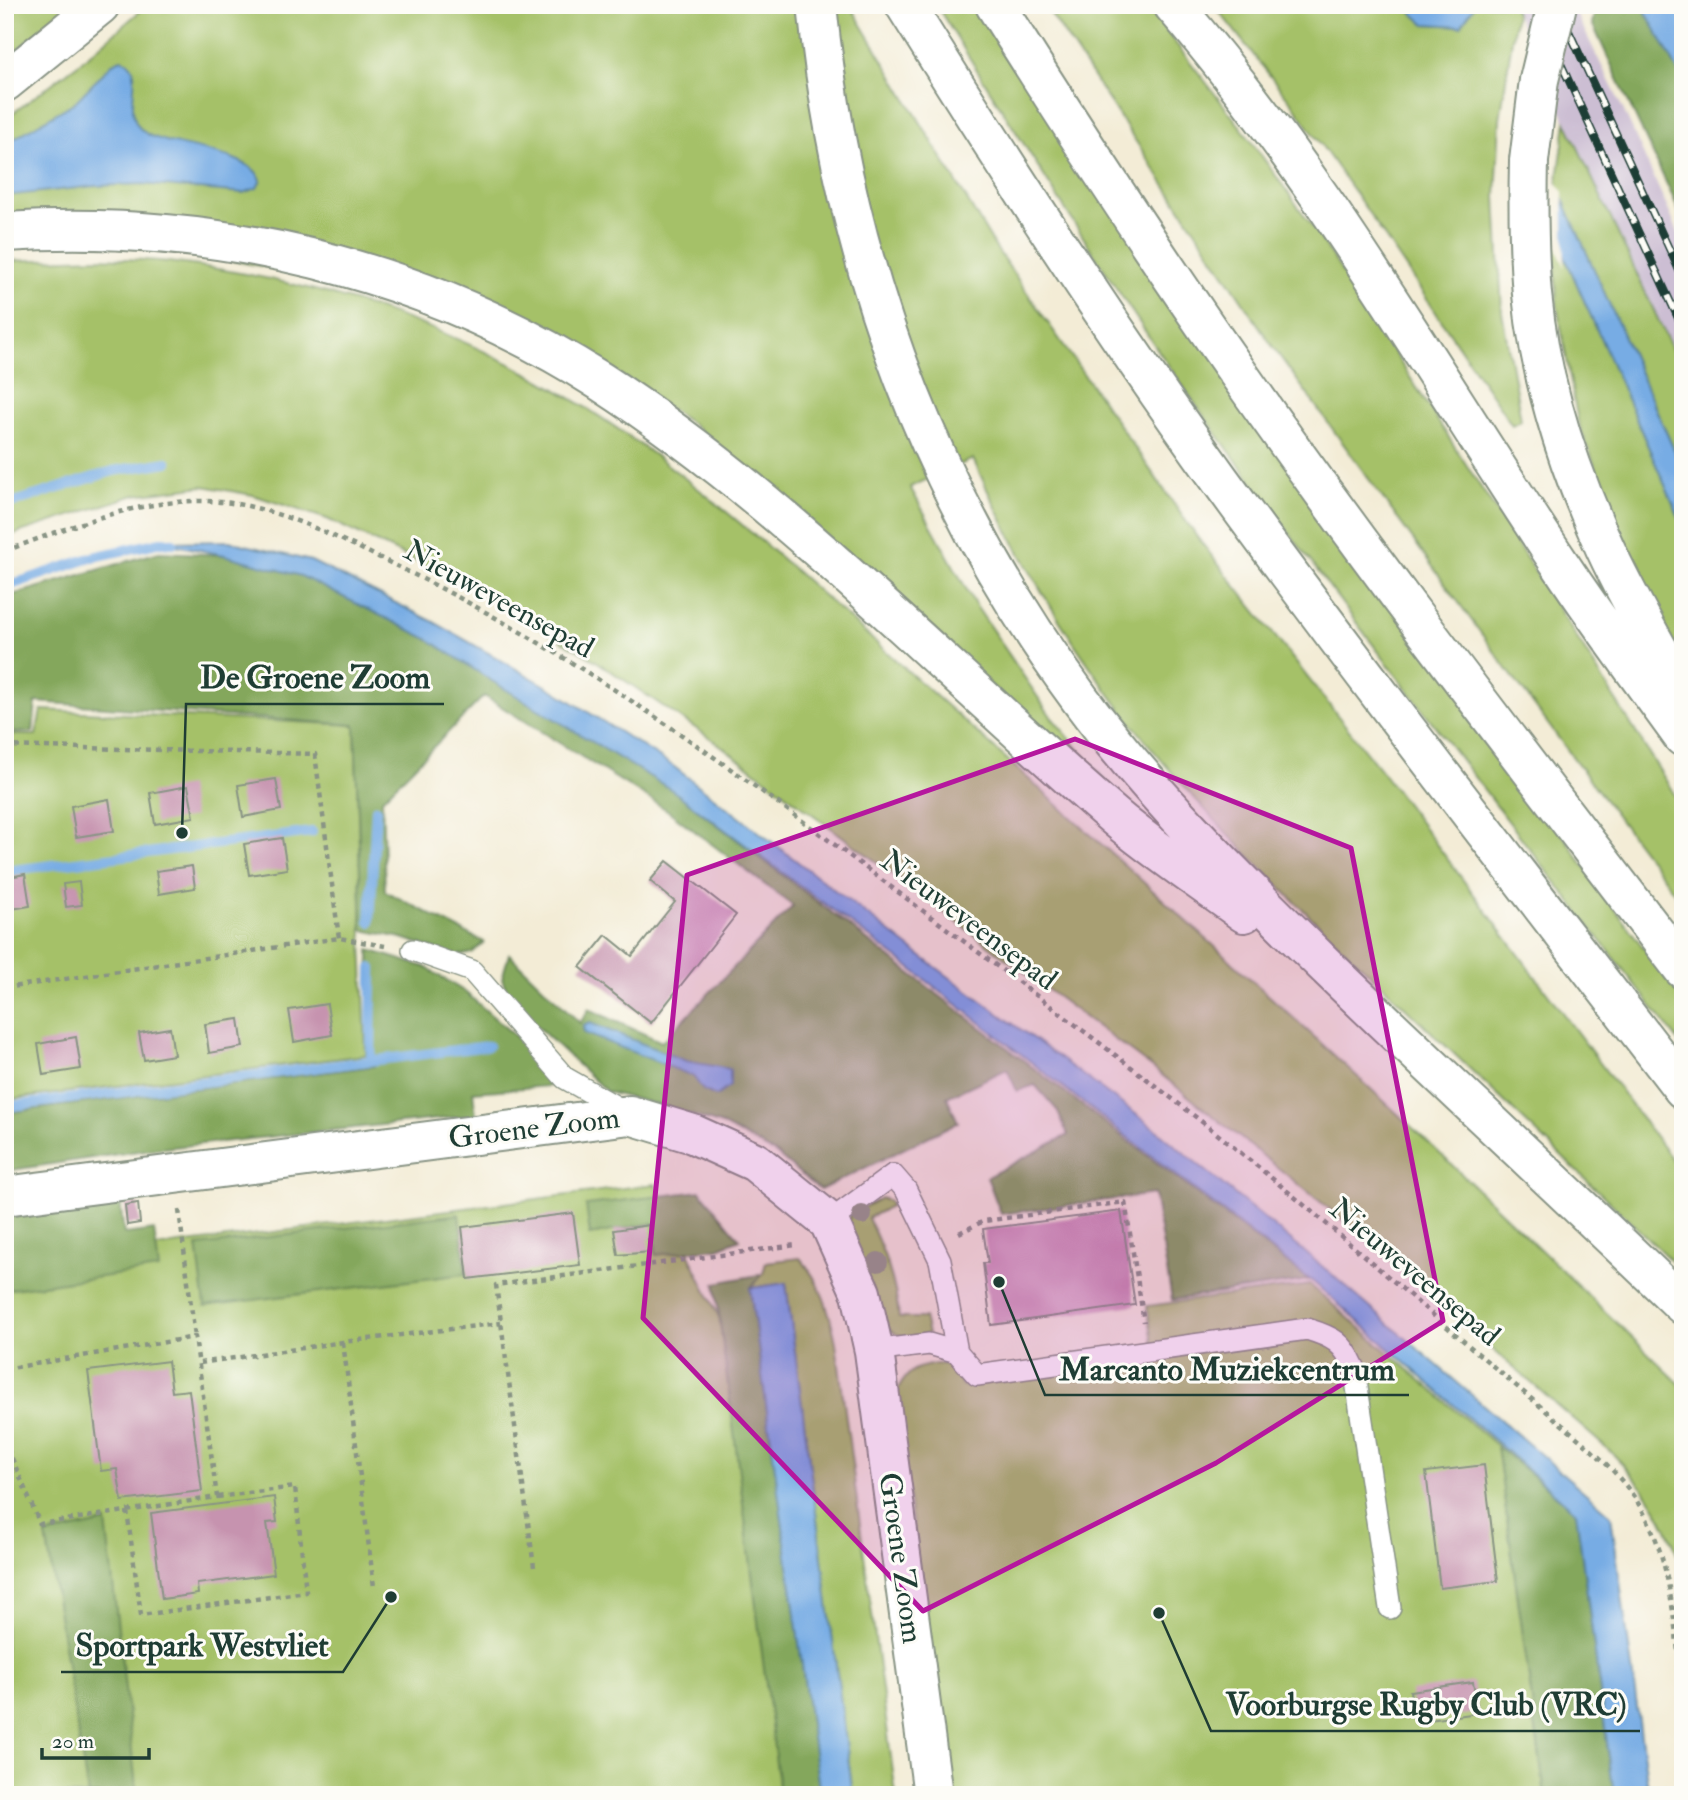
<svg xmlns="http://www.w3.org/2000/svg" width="1688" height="1800" font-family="'IM FELL Double Pica',serif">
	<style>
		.industrial { fill: #ccbed3 }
		.green { fill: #a5c167; stroke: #627f4e; stroke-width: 2 }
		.forest { fill: #84a75c; stroke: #527248; stroke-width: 2 }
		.water { fill: #77ace4; stroke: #4b748c; stroke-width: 2 }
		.pier { fill: #f3ecd6 }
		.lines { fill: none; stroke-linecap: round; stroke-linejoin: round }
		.stream { stroke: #77ace4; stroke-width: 10 }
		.building { fill: #c693af }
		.service-casing { stroke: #899485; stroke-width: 24 }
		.minor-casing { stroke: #899485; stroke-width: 42 }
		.motorway-casing { stroke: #899485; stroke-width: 42 }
		.path { stroke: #899485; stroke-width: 4.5; stroke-dasharray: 5 5; stroke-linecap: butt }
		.service { stroke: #fff; stroke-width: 21 }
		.minor { stroke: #fff; stroke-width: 38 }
		.motorway { stroke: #fff; stroke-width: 38 }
		.rail-casing { stroke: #1f3d34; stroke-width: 8 }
		.rail { stroke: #fdfcf7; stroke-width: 5; stroke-dasharray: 16; stroke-linecap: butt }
		.motorway-bridge-casing { stroke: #899485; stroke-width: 42; stroke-linecap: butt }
		.motorway-bridge { stroke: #fff; stroke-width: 38 }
		.tree { fill: #919e84 }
		.marked { fill: #b5179e; fill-opacity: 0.2; stroke: #b5179e; stroke-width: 5; stroke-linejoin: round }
		.labels { text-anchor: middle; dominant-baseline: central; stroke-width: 6; stroke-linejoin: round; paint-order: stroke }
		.street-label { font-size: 30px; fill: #1f3d34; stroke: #fdfcf7 }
		.leader { fill: none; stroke: #1f3d34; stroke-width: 2.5 }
		.callout-dot { fill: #1f3d34; stroke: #fdfcf7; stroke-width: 2.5 }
		.callout-label { font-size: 32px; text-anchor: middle; font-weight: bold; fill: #1f3d34; stroke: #fdfcf7; stroke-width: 6; stroke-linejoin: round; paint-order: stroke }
	</style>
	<rect width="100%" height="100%" fill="#fdfcf7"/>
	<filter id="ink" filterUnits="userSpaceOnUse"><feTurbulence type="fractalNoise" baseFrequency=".0143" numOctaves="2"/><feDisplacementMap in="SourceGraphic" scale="14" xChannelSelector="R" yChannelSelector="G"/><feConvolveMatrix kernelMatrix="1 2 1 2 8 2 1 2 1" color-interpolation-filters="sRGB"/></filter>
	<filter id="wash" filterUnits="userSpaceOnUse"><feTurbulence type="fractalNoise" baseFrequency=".00686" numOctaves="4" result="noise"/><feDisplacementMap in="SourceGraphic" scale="28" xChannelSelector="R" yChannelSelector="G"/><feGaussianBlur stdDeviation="1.57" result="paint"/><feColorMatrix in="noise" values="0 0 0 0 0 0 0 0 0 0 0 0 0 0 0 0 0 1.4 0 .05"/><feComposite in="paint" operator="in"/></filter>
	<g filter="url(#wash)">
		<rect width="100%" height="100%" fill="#f3ecd6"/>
		<!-- industrial -->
		<path class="industrial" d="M 1512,5 L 1572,5 L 1624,111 L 1683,243 L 1683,373 Z"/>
		<!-- green -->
		<path class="green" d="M 5,5 L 73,5 L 5,59 Z
			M 133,5 L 850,5 L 996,248 L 1197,537 L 1386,777 L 1683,1174 L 1683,1272 C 1591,1184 1498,1096 1406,1008 C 1312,918 1214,829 1133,725 C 1070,644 1015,553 973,459 L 910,487 L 974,603 L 1052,718 L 1126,804 L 695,426 L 580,347 L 520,315 L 5,218 L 5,119 L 82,61 L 139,12 Z
			M 936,5 L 976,5 L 1617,912 L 1683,1001 L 1683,1047 C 1519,834 1352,623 1196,405 C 1104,275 1021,139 936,5 Z
			M 1045,5 L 1146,5 L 1243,130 L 1317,233 L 1547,590 L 1683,808 L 1683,904 L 1512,676 L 1273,347 Z
			M 1214,5 L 1403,5 L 1425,24 L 1461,26 L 1475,5 L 1512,5 L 1516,13 L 1500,119 L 1496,197 L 1502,312 L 1521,420 L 1512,425 L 1364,206 L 1294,106 Z
			M 1566,122 L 1683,373 L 1683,470 L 1557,186 Z
			M 1554,232 L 1683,526 L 1683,662 L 1639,579 L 1578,422 L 1557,305 Z
			M 99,258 C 122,259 146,259 169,262 C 293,277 418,314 529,374 C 634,431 727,510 816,589 C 878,644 940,699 1002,755 C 1131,871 1260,986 1387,1104 C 1487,1197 1585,1292 1683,1387 L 1683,1592 C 1681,1580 1681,1566 1677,1554 C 1664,1515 1641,1482 1612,1453 L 1352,1227 L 1153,1068 L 716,742 L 596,661 L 463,583 L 327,519 L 253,495 L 203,486 L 135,495 L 5,537 L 5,261 Z
			M 41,710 L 355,725 L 366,1055 L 5,1100 L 5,735 L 36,735 Z
			M 655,1184 L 759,1400 L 795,1795 L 5,1795 L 5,1266 Z
			M 881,1198 L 888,1200 L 891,1206 L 868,1218 C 884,1252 896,1281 899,1318 L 924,1318 L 928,1334 C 912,1340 903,1339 889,1330 L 846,1227 L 851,1214 Z
			M 800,1258 C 821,1282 830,1312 836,1343 L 896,1795 L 853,1795 L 786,1284 L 750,1288 L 763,1274 L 766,1262 Z
			M 1310,1285 L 1497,1446 L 1545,1795 L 949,1795 L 895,1395 C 899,1387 904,1378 911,1372 C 915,1368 921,1367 926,1366 C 948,1360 956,1365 962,1386 L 1096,1370 L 1156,1360 L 1147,1306 Z"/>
		<!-- forest -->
		<path class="forest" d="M 1597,5 L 1642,5 L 1683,80 L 1683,219 L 1592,23 Z
			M 159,552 L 224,555 L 301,576 L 428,639 L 492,681 L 672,790 L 1309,1280 L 1172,1300 L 1154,1194 L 1001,1214 L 987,1177 L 1068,1135 L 1057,1110 L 1035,1085 L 1017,1091 L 1007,1069 L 947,1097 L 958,1122 L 820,1190 L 775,1153 L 725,1126 L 667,1107 L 607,1092 L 510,1001 L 502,978 L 509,954 L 580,1023 L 589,1009 L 662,1042 L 793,906 L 667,810 L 484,696 L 382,799 L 385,891 L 484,942 L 472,953 L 456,956 L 402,938 L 362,930 L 355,725 L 36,702 L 33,732 L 5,733 L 5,597 Z
			M 369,950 L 425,967 L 465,992 L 522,1042 L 550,1086 L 473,1092 L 476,1115 L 145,1150 L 5,1171 L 5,1113 L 374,1066 Z
			M 700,1191 L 740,1239 L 718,1248 L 656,1255 L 654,1223 L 590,1235 L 586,1205 Z
			M 120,1201 L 124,1234 L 154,1230 L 159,1269 L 5,1290 L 5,1218 Z
			M 459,1214 L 466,1274 L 205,1306 L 197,1246 Z
			M 763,1274 L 750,1288 L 820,1795 L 780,1795 L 715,1283 Z
			M 1497,1446 L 1576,1512 L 1614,1795 L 1545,1795 Z
			M 106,1522 L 137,1795 L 88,1795 L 46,1535 Z"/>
		<!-- water -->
		<path class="water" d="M 1403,5 L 1475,5 L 1461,26 L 1425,24 Z
			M 1642,5 L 1683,5 L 1683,80 Z
			M 121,59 C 152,68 115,115 147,134 C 171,148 251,151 261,180 L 257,188 L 243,193 L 142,184 L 96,186 L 5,196 L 5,144 L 75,102 L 114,62 Z
			M 1557,186 L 1683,470 L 1683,526 L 1554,232 Z
			M 229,541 L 311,561 L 432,621 L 555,691 L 673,766 L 918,954 L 1148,1123 L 1323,1267 L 1611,1515 L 1649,1795 L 1614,1795 L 1576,1512 L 1312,1281 L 909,967 L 672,790 L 492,681 L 428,639 L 301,576 L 224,555 L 161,542 Z
			M 590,1023 L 686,1061 L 730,1069 L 730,1086 L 716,1096 L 703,1090 L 693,1076 L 584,1033 L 583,1026 Z
			M 786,1283 L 853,1795 L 820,1795 L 750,1288 Z"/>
		<!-- pier -->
		<path class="pier" d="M 1557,183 L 1563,191 L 1565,267 L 1550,233 L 1554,186 Z"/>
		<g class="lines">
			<!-- stream -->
			<path class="stream" d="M 5,505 L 113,471 L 167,462
				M 5,587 L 93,557 L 161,542 L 173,543
				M 5,871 L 312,832
				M 370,922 L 376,809
				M 371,1061 L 372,968
				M 5,1107 L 488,1046"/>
		</g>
		<g id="blocks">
			<!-- building -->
			<path class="building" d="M 276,779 L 281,810 L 243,817 L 238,785 Z
				M 188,786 L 194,817 L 155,824 L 150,793 Z
				M 109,799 L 114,831 L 76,837 L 71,806 Z
				M 282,838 L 287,869 L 249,875 L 244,844 Z
				M 667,861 L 736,915 L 651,1023 L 580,967 L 606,935 L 632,956 L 675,902 L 650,881 Z
				M 192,866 L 195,888 L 159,894 L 156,871 Z
				M 25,874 L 30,906 L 5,910 L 5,878 Z
				M 79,882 L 82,905 L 66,907 L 63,884 Z
				M 327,1004 L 332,1035 L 294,1042 L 289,1010 Z
				M 239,1019 L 243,1047 L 209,1053 L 205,1024 Z
				M 170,1028 L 174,1055 L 144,1060 L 139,1033 Z
				M 76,1037 L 81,1069 L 43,1075 L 38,1044 Z
				M 138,1203 L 140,1223 L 127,1225 L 125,1205 Z
				M 1121,1211 L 1135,1305 L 991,1325 L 983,1263 L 988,1263 L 983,1229 Z
				M 573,1213 L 580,1265 L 468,1279 L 462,1227 Z
				M 650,1225 L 652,1238 L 648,1239 L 650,1252 L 618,1255 L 614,1230 Z
				M 168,1361 L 172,1392 L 189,1390 L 202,1491 L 122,1501 L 117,1469 L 101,1471 L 88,1371 Z
				M 1484,1465 L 1498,1581 L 1440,1588 L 1426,1472 Z
				M 274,1497 L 277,1522 L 267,1523 L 274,1574 L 197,1584 L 198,1594 L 162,1599 L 151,1513 Z
				M 1473,1682 L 1478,1713 L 1415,1722 L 1410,1691 Z"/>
		</g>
	</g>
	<g filter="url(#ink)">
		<use href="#blocks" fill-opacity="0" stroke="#899485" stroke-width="2"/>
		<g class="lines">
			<defs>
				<path id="service" d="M 413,950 L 472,971 L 565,1078 L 625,1112
					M 829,1222 L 893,1175 L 906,1190 L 940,1260 L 957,1352
					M 874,1351 L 929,1344 L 957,1352 L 977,1375 L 1307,1329 C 1333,1337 1343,1342 1354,1367 L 1390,1608"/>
				<path id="minor" d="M 5,1196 L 630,1115 L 693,1134 L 755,1162 L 829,1222 L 861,1293 L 874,1351 L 933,1795"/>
				<path id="motorway" d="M 817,5 C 842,259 928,493 1080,699 C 1152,796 1239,881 1326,966 C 1444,1080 1565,1191 1683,1305
					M 905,5 C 1005,166 1109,326 1220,480 C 1370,686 1528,887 1683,1089
					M 995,5 C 1073,129 1153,252 1238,373 C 1380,576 1532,771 1683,969
					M 1173,5 C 1322,177 1434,376 1560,564 C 1599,623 1642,680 1683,737
					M 5,82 L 100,5
					M 1529,161 C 1528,205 1528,249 1532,294 C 1540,381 1569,469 1605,548 C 1628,598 1656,646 1683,694
					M 5,232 C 215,218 422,268 600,381 C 789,503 945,671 1115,817 C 1155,851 1201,881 1244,913"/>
			</defs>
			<!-- service casing -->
			<use href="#service" class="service-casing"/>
			<!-- minor casing -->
			<use href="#minor" class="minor-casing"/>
			<!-- motorway casing -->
			<use href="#motorway" class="motorway-casing"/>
			<!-- path -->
			<path class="path" d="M 5,551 C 83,522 164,488 248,506 C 304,519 357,547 409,572 C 577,655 724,762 874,874 C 972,948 1072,1021 1170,1097 C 1256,1163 1339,1234 1421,1305 C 1463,1340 1504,1376 1546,1411 C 1578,1439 1615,1466 1638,1503 C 1673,1558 1674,1629 1683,1692
				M 5,746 L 315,754 L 339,938
				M 5,988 L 339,938 L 385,946
				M 179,1210 L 195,1337
				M 959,1233 L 984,1221 L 1125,1202 L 1144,1322
				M 343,1342 L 374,1587
				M 200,1363 L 343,1342 L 501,1323
				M 5,1369 L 195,1337 L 217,1497 L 40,1524 L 5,1442
				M 127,1511 L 141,1615 L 306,1592 L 295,1487 L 217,1497
				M 534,1567 L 496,1285 L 796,1245"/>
			<!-- service -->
			<use href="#service" class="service"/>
			<!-- minor -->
			<use href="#minor" class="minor"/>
			<!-- motorway -->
			<use href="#motorway" class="motorway"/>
			<defs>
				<path id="rail" d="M 1534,5 L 1683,329
					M 1557,5 L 1683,279"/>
			</defs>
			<!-- rail casing -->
			<use href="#rail" class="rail-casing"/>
			<!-- rail -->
			<use href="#rail" class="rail"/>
			<defs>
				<path id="motorway-bridge" d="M 1529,161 L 1539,80 L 1557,5"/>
			</defs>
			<!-- motorway-bridge casing -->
			<use href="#motorway-bridge" class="motorway-bridge-casing"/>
			<!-- motorway-bridge -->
			<use href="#motorway-bridge" class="motorway-bridge"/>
		</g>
		<!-- trees -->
		<g class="tree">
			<circle cx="862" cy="1215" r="10"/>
			<circle cx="878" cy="1262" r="10"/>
		</g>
	</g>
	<!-- marked area -->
	<path class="marked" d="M 1075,739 L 1351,848 L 1443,1321 L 1216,1463 L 923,1611 L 643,1318 L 687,875 Z"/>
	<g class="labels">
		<!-- street labels -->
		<g class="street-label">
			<text transform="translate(499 599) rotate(29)">Nieuweveensepad</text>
			<text transform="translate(969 920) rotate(37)">Nieuweveensepad</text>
			<text transform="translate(534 1128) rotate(-7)">Groene Zoom</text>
			<text transform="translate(1415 1272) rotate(40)">Nieuweveensepad</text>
			<text transform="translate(901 1558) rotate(82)">Groene Zoom</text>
		</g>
	</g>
	<!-- callouts -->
	<path class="leader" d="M182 833L186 704H444M999 1282L1045 1395H1409M391 1597L343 1672H61M1159 1613L1211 1731H1640"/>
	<g class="callout-dot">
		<circle cx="182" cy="833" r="7"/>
		<circle cx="999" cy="1282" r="7"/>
		<circle cx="391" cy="1597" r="7"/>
		<circle cx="1159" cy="1613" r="7"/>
	</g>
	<g class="callout-label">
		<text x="315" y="688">De Groene Zoom</text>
		<text x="1227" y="1380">Marcanto Muziekcentrum</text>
		<text x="202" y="1656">Sportpark Westvliet</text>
		<text x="1426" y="1715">Voorburgse Rugby Club (VRC)</text>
	</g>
	<!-- margin -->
	<rect width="1688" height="1800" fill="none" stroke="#fdfcf7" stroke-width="28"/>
	<!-- scale -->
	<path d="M42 1748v10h107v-10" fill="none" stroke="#1f3d34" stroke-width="3.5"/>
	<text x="52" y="1748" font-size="21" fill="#1f3d34" stroke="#fdfcf7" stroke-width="5" paint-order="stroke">20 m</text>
</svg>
